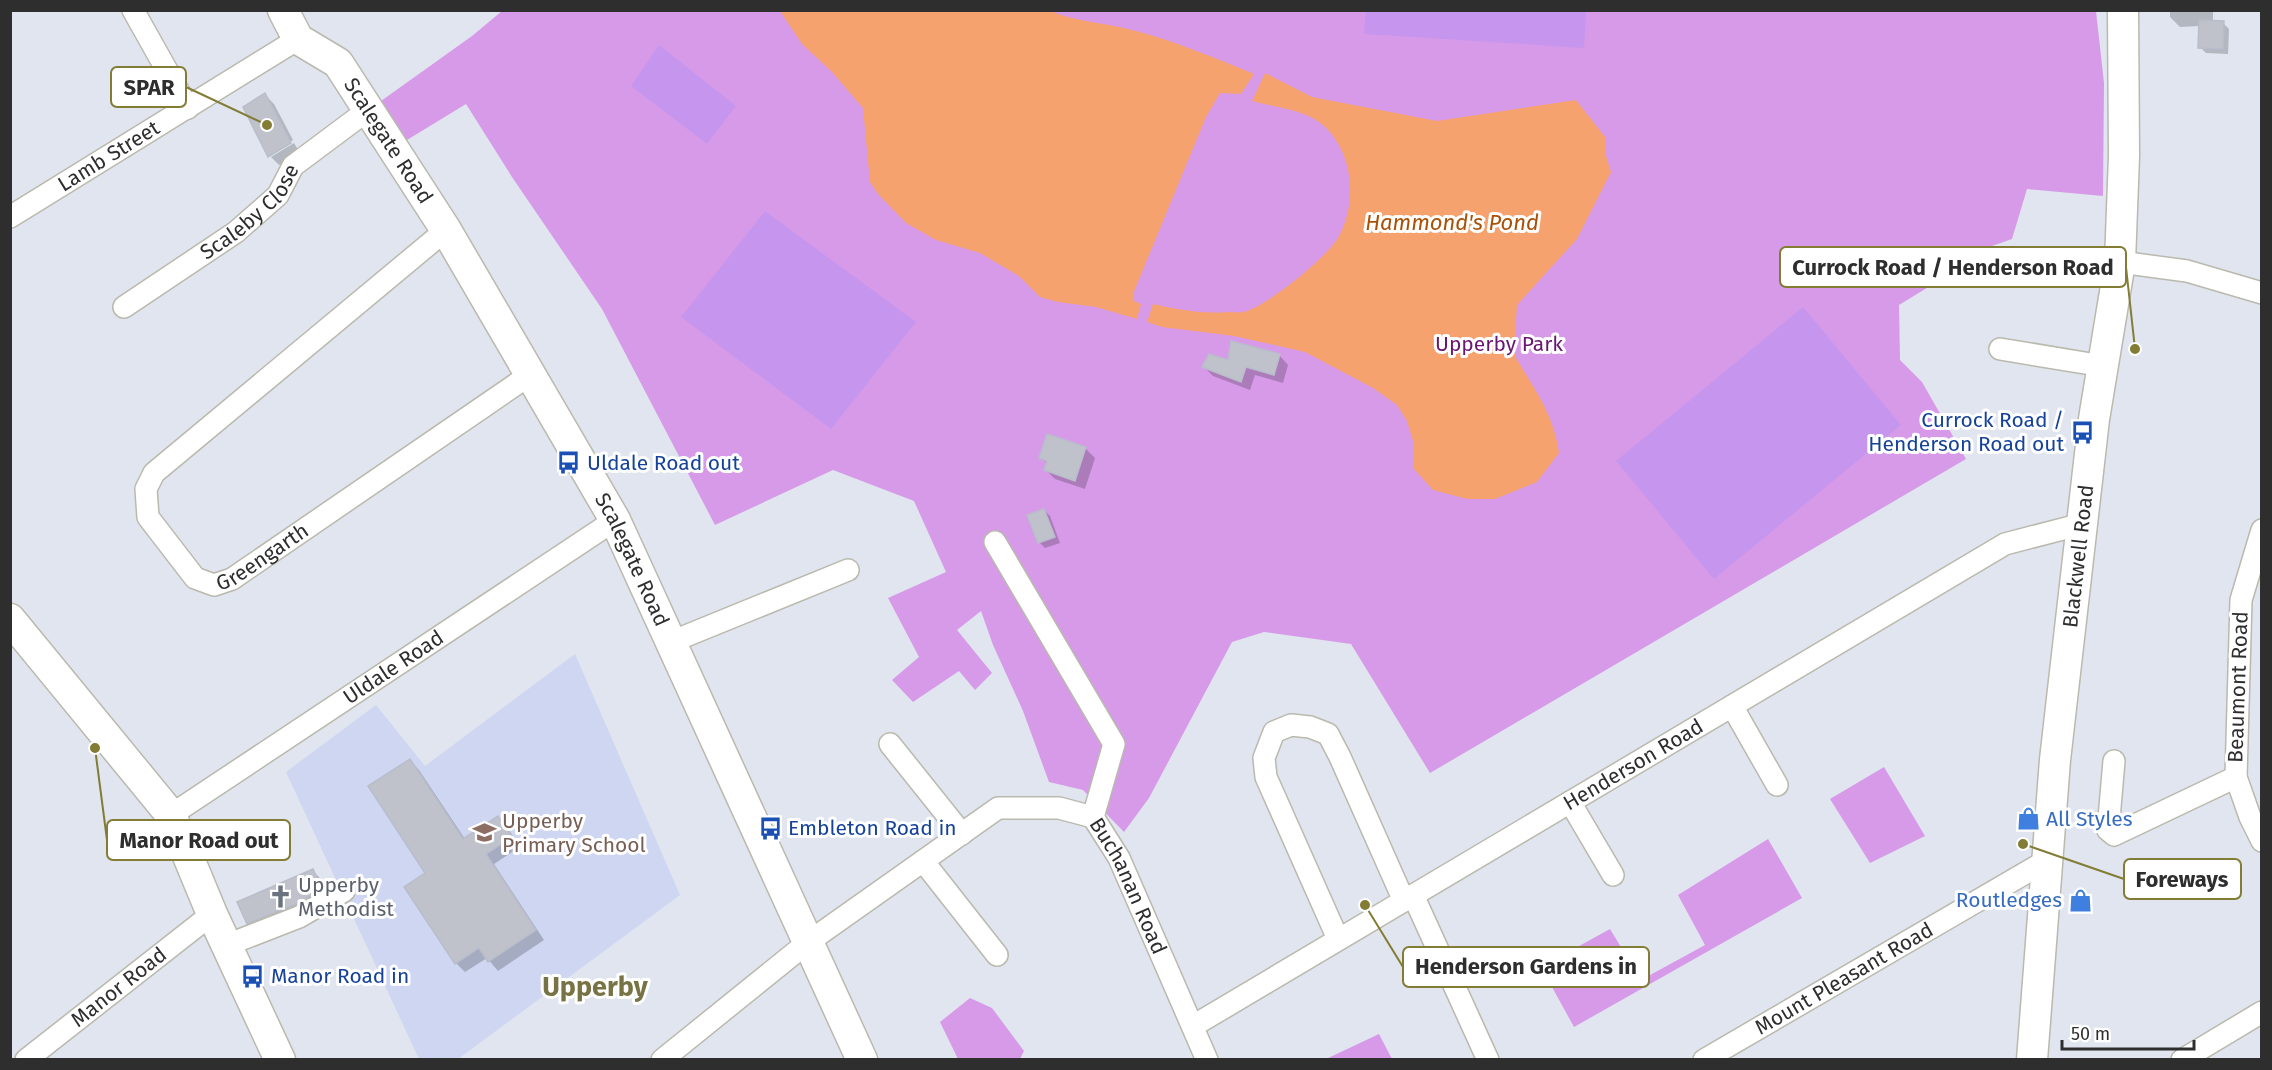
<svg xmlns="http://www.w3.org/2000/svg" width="2272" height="1070" font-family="'Fira Sans',sans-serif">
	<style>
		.education { fill: #cfd6f1 }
		.green { fill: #d79ae8 }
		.pitch { fill: #c696ef }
		.water { fill: #f5a26f }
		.shadow { fill: #0003 }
		.building { fill: #bfc2cb; stroke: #b9bdcb; stroke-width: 1.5 }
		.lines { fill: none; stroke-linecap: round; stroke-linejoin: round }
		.street-casing { stroke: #bab9ad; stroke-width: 24 }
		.secondary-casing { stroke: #bab9ad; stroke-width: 33 }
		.street { stroke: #fff; stroke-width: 21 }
		.secondary { stroke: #fff; stroke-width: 30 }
		.labels { text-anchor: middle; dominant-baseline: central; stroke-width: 6; stroke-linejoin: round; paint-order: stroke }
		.street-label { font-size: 21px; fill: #2e2e2e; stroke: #fff }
		.park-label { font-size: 21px; fill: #691771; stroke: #fff }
		.transit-label { font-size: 21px; fill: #164399; stroke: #fff; text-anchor: start }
		.shop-label { font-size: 21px; fill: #366cbe; stroke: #fff; text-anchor: start }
		.education-label { font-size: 21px; fill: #785e54; stroke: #fff; text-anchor: start }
		.worship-label { font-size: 21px; fill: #5b616d; stroke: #fff; text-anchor: start }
		.water-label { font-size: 22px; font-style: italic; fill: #a95106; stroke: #fff }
		.district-label { font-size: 27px; font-weight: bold; fill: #777345; stroke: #fff }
		.leader { fill: none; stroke: #827c34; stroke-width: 2 }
		.callout-dot { fill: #827c34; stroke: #fff; stroke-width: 2 }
		.callout { fill: #fff; stroke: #827c34; stroke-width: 2 }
		.callout-label { font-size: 22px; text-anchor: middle; font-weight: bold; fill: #2e2e2e }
	</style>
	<rect width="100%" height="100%" fill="#e0e5ef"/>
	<!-- education -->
	<path class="education" d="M 575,654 L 680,895 L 458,1059 L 419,1059 L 286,772 L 376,705 L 425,766 Z"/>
	<!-- green -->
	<path class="green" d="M 502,11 L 2096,11 L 2104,83 L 2103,196 L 2027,189 L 2012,239 L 1949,261 L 1935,283 L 1899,305 L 1900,360 L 1922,382 L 1966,459 L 1430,773 L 1351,644 L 1264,632 L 1232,642 L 1149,798 L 1124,832 L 1083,790 L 1049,782 L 1023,711 L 993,645 L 981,611 L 957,630 L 992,673 L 975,690 L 959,671 L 913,702 L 892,680 L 919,657 L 888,598 L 946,572 L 914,501 L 833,470 L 715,525 L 602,309 L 512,177 L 466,104 L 407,140 L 381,101 L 472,36 Z
		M 1884,767 L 1925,836 L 1870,863 L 1830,799 Z
		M 1768,839 L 1802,898 L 1574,1027 L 1541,967 L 1610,929 L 1641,980 L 1705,945 L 1678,895 Z
		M 970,998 L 992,1008 L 1024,1051 L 1020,1059 L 958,1059 L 940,1022 Z
		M 1379,1034 L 1392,1059 L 1326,1059 Z"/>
	<!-- pitch -->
	<path class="pitch" d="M 1366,11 L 1586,11 L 1584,48 L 1364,34 Z
		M 659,45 L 736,106 L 707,144 L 631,86 Z
		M 765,211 L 916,322 L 831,429 L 681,317 Z
		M 1803,307 L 1901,425 L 1714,579 L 1616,461 Z"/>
	<!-- water -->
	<path class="water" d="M 780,11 L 1050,11 C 1077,22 1107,23 1136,31 C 1177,42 1215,58 1254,74 L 1241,94 L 1220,93 L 1206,117 L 1133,294 L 1134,301 L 1141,304 L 1137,319 L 1096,307 L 1058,302 L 1040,297 L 1019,276 L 980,253 L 936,240 L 906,223 L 878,194 L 870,182 L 863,108 L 832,72 L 802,44 Z
		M 1265,73 L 1312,97 L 1437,121 L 1576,100 L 1605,137 L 1606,156 L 1611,172 L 1577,239 L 1517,305 L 1514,350 L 1516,358 C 1535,390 1554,415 1559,453 L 1537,482 L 1495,499 L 1467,499 L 1433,490 L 1414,469 L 1414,444 L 1407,421 L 1397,405 L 1373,388 L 1305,352 L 1234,336 L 1162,327 L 1147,322 L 1153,304 C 1179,310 1202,314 1229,312 C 1235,312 1242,313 1247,311 C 1270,303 1328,257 1339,236 C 1357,203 1354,153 1324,126 C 1305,109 1277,108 1252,101 Z"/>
	<!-- shadow -->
	<path class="shadow" d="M 2170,10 L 2213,10 L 2213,22 L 2223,23 L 2229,29 L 2228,54 L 2206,53 L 2200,47 L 2200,26 L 2180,27 L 2170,17 Z
		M 265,95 L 274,104 L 293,140 L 271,154 L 271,157 Z
		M 294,143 L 300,153 L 279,165 L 271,157 Z
		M 1279,355 L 1288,365 L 1283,383 L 1255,375 L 1250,390 L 1213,376 L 1204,367 Z
		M 1048,436 L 1086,449 L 1095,458 L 1085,489 L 1055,479 L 1046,470 L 1048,464 L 1041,458 Z
		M 1044,510 L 1050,516 L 1060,543 L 1045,548 L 1039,542 Z
		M 410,761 L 419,770 L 465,839 L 498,818 L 507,827 L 520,847 L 494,864 L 544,940 L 498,971 L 487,958 L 465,972 L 456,963 L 427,873 Z
		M 313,871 L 322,880 L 330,899 L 257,932 L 248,923 Z"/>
	<!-- building -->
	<path class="building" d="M 2199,20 L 2224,21 L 2223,49 L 2198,48 Z
		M 265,93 L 291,143 L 268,157 L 243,107 Z
		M 1231,341 L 1280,354 L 1274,375 L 1246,367 L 1241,382 L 1202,367 L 1209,354 L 1228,360 Z
		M 1047,434 L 1086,447 L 1075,481 L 1044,470 L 1047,461 L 1039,458 Z
		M 1044,509 L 1055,537 L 1038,543 L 1027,515 Z
		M 410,759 L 463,839 L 498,816 L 512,837 L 486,854 L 536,930 L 488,962 L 479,948 L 455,964 L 404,887 L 425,873 L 368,786 Z
		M 313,869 L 322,889 L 298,903 L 247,924 L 237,902 Z"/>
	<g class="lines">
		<defs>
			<g id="street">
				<path d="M 133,10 L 188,108"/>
				<path id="s1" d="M 10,217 L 298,39"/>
				<path id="s2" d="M 446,230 L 154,473 L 146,489 L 148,517 L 195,578 L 214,585 L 232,579 L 531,374"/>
				<path d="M 2120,262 L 2187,271 L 2262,293"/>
				<path id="s3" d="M 124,307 L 236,232 L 278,195 L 293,166 L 368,110"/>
				<path d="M 2000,349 L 2103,366"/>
				<path d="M 2262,530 L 2241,600 L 2236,777 L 2250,817 L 2262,841"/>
				<path d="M 995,542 L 1114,744 L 1093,817"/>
				<path d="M 671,642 L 848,570"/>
				<path d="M 1732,706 L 1777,785"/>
				<path d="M 890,744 L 962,834"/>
				<path d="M 2114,761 L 2108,830 L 2114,835 L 2236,777"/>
				<path d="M 1570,802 L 1613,875"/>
				<path id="s4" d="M 171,815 L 615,520"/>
				<path d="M 923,861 L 997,955"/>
				<path d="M 1413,895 L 1488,1060"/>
				<path d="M 1338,939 L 1266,777 L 1264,758 L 1274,732 L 1291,725 L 1310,727 L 1328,734 L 1340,757 L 1404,901"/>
				<path d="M 227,945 L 299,917 L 344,891"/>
				<path id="s5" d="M 1193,1026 L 2005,544 L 2082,524"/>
				<path id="s6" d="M 26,1060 L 212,914"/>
				<path id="s7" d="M 662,1060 L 807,943 L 998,808 L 1059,808 L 1093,817 L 1119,858 L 1207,1060"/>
				<path id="s8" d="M 1704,1060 L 2046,861"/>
				<path d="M 2182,1060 L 2262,1012"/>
			</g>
			<g id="secondary">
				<path id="s9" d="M 283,10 L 298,39 L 338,63 L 446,230 L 615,520 L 862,1060"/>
				<path d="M 10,619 L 171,815 L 212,914 L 280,1060"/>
				<path id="s10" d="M 2032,1060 L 2055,760 L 2094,419 L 2120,262 L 2124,156 L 2123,10"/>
			</g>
		</defs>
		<!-- street casing -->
		<use href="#street" class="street-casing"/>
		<!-- secondary casing -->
		<use href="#secondary" class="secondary-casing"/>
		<!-- street -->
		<use href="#street" class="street"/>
		<!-- secondary -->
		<use href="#secondary" class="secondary"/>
	</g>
	<!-- icons -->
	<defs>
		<symbol id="bus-bare" viewBox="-9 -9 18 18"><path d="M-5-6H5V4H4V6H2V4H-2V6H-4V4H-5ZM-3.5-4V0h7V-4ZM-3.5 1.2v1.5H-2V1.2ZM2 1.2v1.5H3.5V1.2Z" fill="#1a4fb4" stroke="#fff" stroke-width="2.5" paint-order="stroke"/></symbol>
		<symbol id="shop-bare" viewBox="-9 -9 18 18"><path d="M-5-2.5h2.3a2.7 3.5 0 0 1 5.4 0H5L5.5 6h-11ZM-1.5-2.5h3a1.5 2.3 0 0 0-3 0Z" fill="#3f7fe0" stroke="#fff" stroke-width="2.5" paint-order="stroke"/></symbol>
		<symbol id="school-bare" viewBox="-9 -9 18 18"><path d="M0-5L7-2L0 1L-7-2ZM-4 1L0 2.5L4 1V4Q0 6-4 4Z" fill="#8d6e63" stroke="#fff" stroke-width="2.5" paint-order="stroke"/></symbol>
		<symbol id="church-bare" viewBox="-9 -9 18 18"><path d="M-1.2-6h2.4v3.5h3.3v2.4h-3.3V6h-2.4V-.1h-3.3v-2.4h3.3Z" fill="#6b7280" stroke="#fff" stroke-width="2.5" paint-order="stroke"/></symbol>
	</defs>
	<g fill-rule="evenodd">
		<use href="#bus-bare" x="2066" y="416" width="33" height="33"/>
		<use href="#bus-bare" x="552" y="446" width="33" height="33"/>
		<use href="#shop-bare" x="2012" y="802" width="33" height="33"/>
		<use href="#bus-bare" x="754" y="812" width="33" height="33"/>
		<use href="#school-bare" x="468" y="816" width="33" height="33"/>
		<use href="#church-bare" x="264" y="880" width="33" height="33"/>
		<use href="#shop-bare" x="2064" y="884" width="33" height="33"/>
		<use href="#bus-bare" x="236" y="960" width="33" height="33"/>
	</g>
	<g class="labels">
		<!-- street labels -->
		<g class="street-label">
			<text stroke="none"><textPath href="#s9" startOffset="172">Scalegate Road</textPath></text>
			<text stroke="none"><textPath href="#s1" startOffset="116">Lamb Street</textPath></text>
			<text stroke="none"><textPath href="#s3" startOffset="159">Scaleby Close</textPath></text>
			<text stroke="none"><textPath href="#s2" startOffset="579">Greengarth</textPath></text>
			<text stroke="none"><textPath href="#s10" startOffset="506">Blackwell Road</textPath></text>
			<text stroke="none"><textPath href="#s9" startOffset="657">Scalegate Road</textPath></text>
			<text stroke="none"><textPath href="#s4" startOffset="267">Uldale Road</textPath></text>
			<text transform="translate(2238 687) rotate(-88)">Beaumont Road</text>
			<text stroke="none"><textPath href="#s5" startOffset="512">Henderson Road</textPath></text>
			<text stroke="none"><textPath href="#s7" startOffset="594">Buchanan Road</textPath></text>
			<text stroke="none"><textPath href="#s8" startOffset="162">Mount Pleasant Road</textPath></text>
			<text stroke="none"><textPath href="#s6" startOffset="118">Manor Road</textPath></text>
		</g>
		<!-- park labels -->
		<g class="park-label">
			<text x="1499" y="344">Upperby Park</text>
		</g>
		<!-- transit labels -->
		<g class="transit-label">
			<text x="2064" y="420" text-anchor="end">Currock Road /<tspan x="2064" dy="24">Henderson Road out</tspan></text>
			<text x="587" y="463">Uldale Road out</text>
			<text x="788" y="828">Embleton Road in</text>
			<text x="271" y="976">Manor Road in</text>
		</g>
		<!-- shop labels -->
		<g class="shop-label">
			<text x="2046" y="819">All Styles</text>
			<text x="2062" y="900" text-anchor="end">Routledges</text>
		</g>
		<!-- education labels -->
		<g class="education-label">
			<text x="502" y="821">Upperby<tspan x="502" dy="24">Primary School</tspan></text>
		</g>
		<!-- worship labels -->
		<g class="worship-label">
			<text x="298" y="885">Upperby<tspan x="298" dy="24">Methodist</tspan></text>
		</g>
		<!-- water labels -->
		<g class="water-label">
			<text x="1452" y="222">Hammond's Pond</text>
		</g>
		<!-- district labels -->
		<g class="district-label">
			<text x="595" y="987">Upperby</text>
		</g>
	</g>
	<!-- callouts -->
	<path class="leader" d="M267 125L186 87M2135 349L2126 267M95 748L107 840M2023 844L2124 879M1365 905L1403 967"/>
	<g class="callout-dot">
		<circle cx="267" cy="125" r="6"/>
		<circle cx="2135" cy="349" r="6"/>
		<circle cx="95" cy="748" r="6"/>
		<circle cx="2023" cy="844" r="6"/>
		<circle cx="1365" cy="905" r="6"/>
	</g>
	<g class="callout">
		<rect x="111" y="67" width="75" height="40" rx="6"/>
		<rect x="1780" y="247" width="346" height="40" rx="6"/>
		<rect x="107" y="820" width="183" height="40" rx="6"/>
		<rect x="2124" y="859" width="117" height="40" rx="6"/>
		<rect x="1403" y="947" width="246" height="40" rx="6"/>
	</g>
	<g class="callout-label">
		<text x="149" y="95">SPAR</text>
		<text x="1953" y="275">Currock Road / Henderson Road</text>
		<text x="199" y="848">Manor Road out</text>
		<text x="2182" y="887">Foreways</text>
		<text x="1526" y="974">Henderson Gardens in</text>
	</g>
	<!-- border -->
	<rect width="2272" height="1070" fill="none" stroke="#2e2e2e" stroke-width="24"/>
	<!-- scale -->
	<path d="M2062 1040v9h132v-9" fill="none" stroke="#2e2e2e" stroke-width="3"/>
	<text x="2071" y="1040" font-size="18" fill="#2e2e2e" stroke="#ffffff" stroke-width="4.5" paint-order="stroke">50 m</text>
</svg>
